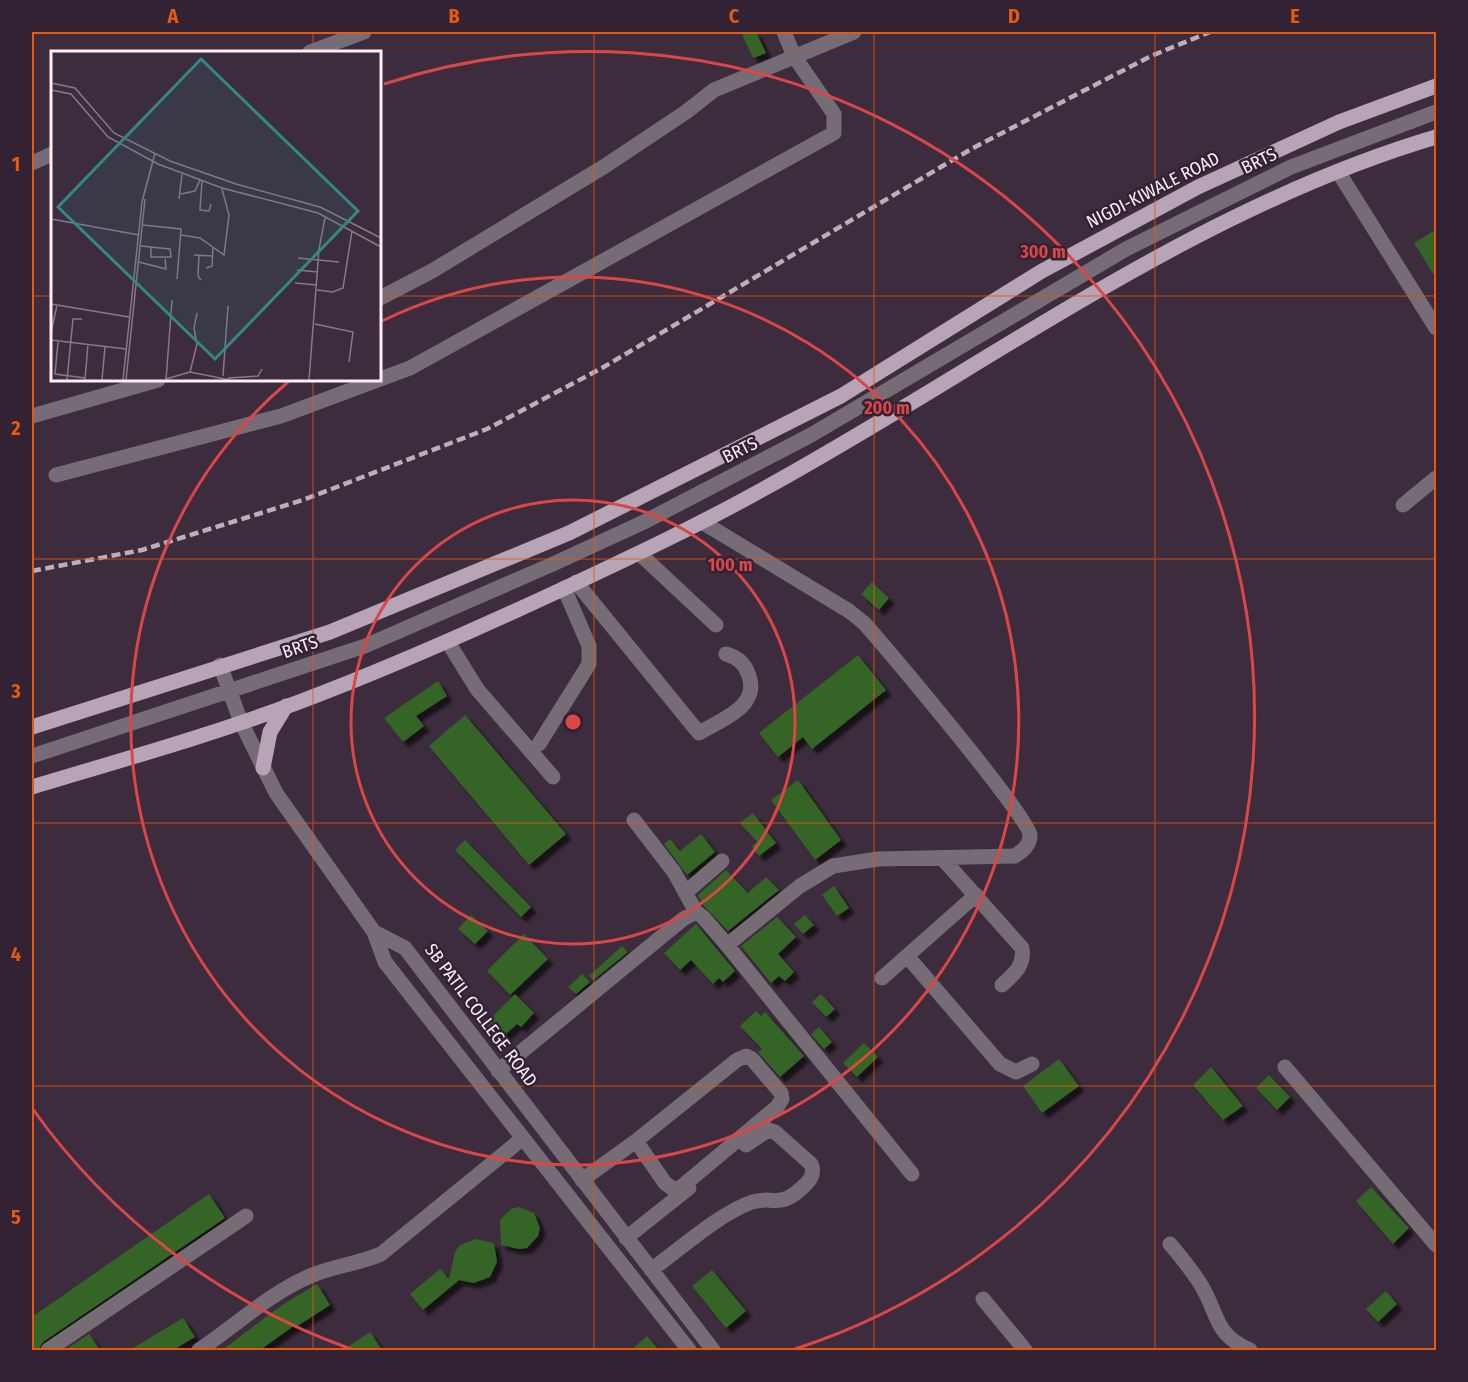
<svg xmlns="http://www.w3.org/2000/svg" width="1468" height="1382" font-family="'Fira Sans Condensed',sans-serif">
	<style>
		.building { fill: #346525; filter: url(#shadow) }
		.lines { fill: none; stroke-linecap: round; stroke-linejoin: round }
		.minor { stroke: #756c75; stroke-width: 15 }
		.major { stroke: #b7a4b6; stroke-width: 15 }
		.rail { stroke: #bcaebb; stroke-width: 4.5; stroke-dasharray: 9 4.5; stroke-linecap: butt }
		.grid { fill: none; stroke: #e8590c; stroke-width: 1.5; stroke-opacity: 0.55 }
		.ring { fill: none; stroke: #db4647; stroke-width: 3 }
		.labels { text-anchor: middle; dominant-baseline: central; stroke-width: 5; stroke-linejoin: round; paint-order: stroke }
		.street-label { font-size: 18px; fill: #f9edf8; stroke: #323 }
		.inset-road { fill: none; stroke: #887988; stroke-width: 1.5 }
		.view { fill: #328883; fill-opacity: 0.15; stroke: #328883; stroke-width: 3 }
		.inset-edge { fill: none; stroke: #f9edf8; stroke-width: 3 }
		.centre { fill: #db4647; stroke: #323; stroke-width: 3 }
		.ring-label { font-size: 18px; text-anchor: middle; font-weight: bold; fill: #db4647; stroke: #323; stroke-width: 5; stroke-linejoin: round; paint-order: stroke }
		.neatline { fill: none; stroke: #e8590c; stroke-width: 2 }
		.grid-label { font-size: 20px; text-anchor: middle; font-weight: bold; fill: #e8590c }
	</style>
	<defs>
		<filter id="shadow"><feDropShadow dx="5.5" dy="5.5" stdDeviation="1.5" flood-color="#0009"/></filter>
	</defs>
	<rect width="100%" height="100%" fill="#3d2c3d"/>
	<!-- building -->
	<path class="building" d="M 741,32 L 756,32 L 766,53 L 753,58 Z
		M 1437,229 L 1437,280 L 1414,243 Z
		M 872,582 L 889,598 L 879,610 L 861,594 Z
		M 858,655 L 886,690 L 812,749 L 803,737 L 778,757 L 759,733 Z
		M 438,681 L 447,696 L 416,716 L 424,726 L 403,742 L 384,718 Z
		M 465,715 L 566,834 L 529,865 L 429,746 Z
		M 798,780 L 841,840 L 815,860 L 771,800 Z
		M 753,813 L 776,843 L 759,856 L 752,846 L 757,842 L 740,823 Z
		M 701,834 L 715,852 L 687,875 L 664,844 L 670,839 L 680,851 Z
		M 465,840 L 531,907 L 521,917 L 455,850 Z
		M 726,870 L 748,893 L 766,877 L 779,890 L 728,931 L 703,905 L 698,895 Z
		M 834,886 L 849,908 L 837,916 L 822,895 Z
		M 471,915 L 488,931 L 475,944 L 458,929 Z
		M 805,915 L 814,925 L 803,934 L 794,924 Z
		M 777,917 L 796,937 L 778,954 L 794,972 L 785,981 L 779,976 L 771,983 L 741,946 Z
		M 696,924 L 735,971 L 723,982 L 719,978 L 713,984 L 691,960 L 680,970 L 664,953 Z
		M 524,934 L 548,959 L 510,995 L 487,971 Z
		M 622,946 L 628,952 L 593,980 L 589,976 Z
		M 582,974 L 590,982 L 576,994 L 568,987 Z
		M 515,994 L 534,1013 L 521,1027 L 517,1024 L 496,1043 L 482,1027 Z
		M 821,994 L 835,1009 L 826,1017 L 812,1002 Z
		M 756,1011 L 761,1016 L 765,1012 L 804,1056 L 780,1077 L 758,1052 L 762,1049 L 740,1026 Z
		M 819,1027 L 832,1042 L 824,1049 L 811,1034 Z
		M 864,1043 L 878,1057 L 857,1077 L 843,1063 Z
		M 1059,1059 L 1079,1086 L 1042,1113 L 1023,1086 Z
		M 1211,1067 L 1243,1106 L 1223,1120 L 1193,1085 Z
		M 1269,1075 L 1290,1097 L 1277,1110 L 1256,1088 Z
		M 1371,1187 L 1409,1228 L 1393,1244 L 1356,1201 Z
		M 209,1194 L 225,1218 L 43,1342 L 38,1350 L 32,1350 L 32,1317 Z
		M 519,1207 L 534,1213 L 540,1228 L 538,1236 L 527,1248 L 519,1249 L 501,1245 L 500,1220 L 511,1209 Z
		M 476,1239 L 494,1243 L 497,1262 L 490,1277 L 474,1283 L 459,1280 L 423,1310 L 410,1294 L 440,1269 L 449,1279 L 455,1252 L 460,1245 Z
		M 712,1270 L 746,1311 L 726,1328 L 692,1286 Z
		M 317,1284 L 330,1305 L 296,1327 L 295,1325 L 260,1350 L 222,1350 L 282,1305 Z
		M 1386,1291 L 1397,1304 L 1378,1322 L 1366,1309 Z
		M 183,1318 L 195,1337 L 173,1350 L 130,1350 Z
		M 370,1332 L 382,1350 L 343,1350 Z
		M 89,1334 L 100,1350 L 65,1350 Z
		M 647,1336 L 659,1350 L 631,1350 Z"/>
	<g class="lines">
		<!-- minor -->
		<path class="minor" d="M 310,52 L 364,32
			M 32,163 L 52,154
			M 1339,173 L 1436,328
			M 380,298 L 432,271 L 605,166 L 686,112 L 714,90 L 854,32
			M 32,416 L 158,380
			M 56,475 L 281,416 L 410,368 L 834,133 L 834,114 L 794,56 L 784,32
			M 1403,505 L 1436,478
			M 702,522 L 849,611 L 864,623 C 886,648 1030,818 1030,835 C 1030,846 1022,851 1015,856 L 878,859 L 833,866 L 800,886 L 727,945
			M 639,553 L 716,625
			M 576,582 L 699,733 C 720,720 760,707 749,676 C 745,664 739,658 726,654
			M 448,642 L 477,689 L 553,777
			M 220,665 L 241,722 L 276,793 L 374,932 L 385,962 L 689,1350
			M 539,744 L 589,664 L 589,646 L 564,588
			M 32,756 L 365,646 L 553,564 L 644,522 L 811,435 L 1126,249 L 1291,167 L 1436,112
			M 634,820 L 674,872 L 696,912
			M 942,858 L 1022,948 C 1025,965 1014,974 1002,985
			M 686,892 L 722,861
			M 374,932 L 405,948 L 713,1350
			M 907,956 L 1000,1064 L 1016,1072 L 1032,1064
			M 882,978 L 976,895
			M 1285,1067 L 1436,1245
			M 498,1071 L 683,919 L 696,912 L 703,917 L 727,945 L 912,1174
			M 582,1180 L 636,1141 L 737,1060 L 746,1056 L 752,1059 L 781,1093 L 782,1099 L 777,1107 L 680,1188 L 673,1189 L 665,1183 L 636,1141
			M 626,1238 L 689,1188
			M 1170,1244 C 1181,1257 1192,1270 1201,1285 C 1219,1314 1213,1334 1250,1350
			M 651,1270 C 679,1250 720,1213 752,1202 C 769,1196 778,1207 796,1193 C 805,1185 817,1177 811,1164 L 775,1132 L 768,1130 L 746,1145
			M 983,1299 L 1025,1350
			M 48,1350 L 246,1216
			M 199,1350 C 235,1326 270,1293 310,1276 C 333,1266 358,1264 381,1254 L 523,1138"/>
		<!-- major -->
		<path class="major" d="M 32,727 L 330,632 L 569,533 L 841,396 L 1042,271 L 1198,187 L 1339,122 L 1436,86
			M 263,768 L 270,732 L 286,706
			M 32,787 C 121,760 212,735 299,702 C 390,668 477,629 565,588 C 633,556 701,524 767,487 C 987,366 1193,209 1436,137"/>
		<!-- rail -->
		<path class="rail" d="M 32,571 L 142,550 L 303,500 L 487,429 L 602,368 L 973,148 L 1151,56 L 1210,32"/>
	</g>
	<!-- grid -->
	<path class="grid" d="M 313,32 L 313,52M 594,32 L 594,1350M 874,32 L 874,1350M 1155,32 L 1155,1350M 32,296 L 52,296M 380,296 L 1436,296M 313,380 L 313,1350M 32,559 L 1436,559M 32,823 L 1436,823M 32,1086 L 1436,1086"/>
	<!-- distance rings -->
	<g class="ring">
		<circle cx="573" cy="722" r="222"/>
		<path d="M382 321A444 444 0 1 1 288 382"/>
		<path d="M351 1349A665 665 0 0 1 32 1108M384 84A665 665 0 0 1 795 1349"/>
	</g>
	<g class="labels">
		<!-- street labels -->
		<g class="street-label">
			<text transform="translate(1259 161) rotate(-26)">BRTS</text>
			<text transform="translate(1153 190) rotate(-27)">NIGDI-KIWALE ROAD</text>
			<text transform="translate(740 450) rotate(-27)">BRTS</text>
			<text transform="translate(300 647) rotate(-19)">BRTS</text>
			<text transform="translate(481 1015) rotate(53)">SB PATIL COLLEGE ROAD</text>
		</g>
	</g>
	<!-- overview -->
	<g transform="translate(51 51)">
		<rect width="330" height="330" fill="#3d2c3d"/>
		<path class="inset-road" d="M 0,32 L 24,37 L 63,82 L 119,110 L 185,133 L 269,156 L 330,187M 0,39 L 20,43 L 57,86 L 107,113 L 171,137 L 267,162 L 330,196M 151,130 L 149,159 L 158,160 L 160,153M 130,143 L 144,140 L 149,129M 128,148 L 131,123M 0,168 L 88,184M 92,174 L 130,178 L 126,228M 130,184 L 149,187 L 173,204 L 178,164 L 171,138M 90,195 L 119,198 L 120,206 L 100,206 L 100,196M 143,204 L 162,205M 148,204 L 147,225 L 150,229M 247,207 L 288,211M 88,211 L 115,218 L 114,208M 155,217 L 161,215 L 162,197M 246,219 L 267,221M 244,232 L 266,234M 266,239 L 282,241 L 292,237 L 301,180M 0,253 L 78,266M 264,273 L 302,281 L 298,311M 0,282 L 6,254M 0,289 L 75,298M 7,291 L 4,323 L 34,327M 139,321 L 146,293 L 143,277 L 146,262M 172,325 L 177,255M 177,327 L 207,325 L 211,318M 115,328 L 139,321 L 179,329M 16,329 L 22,268 L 31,268M 34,329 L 37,293M 51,329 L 54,296M 72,329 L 91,151 L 104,102M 75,329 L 94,148M 115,329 L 121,249M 258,329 L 268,198 L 274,167"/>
		<path class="view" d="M 150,8 L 307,160 L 164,308 L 7,156 Z"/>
		<rect width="330" height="330" class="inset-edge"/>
	</g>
	<circle cx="573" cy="722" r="9" class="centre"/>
	<g class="ring-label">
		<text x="1043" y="258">300 m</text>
		<text x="887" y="414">200 m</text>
		<text x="730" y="571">100 m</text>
	</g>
	<!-- border -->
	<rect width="1468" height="1382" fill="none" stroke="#332233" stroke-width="66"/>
	<rect x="33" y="33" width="1402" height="1316" class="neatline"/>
	<g class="grid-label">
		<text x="173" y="23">A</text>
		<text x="454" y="23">B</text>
		<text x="734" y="23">C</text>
		<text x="1014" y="23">D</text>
		<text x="1295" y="23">E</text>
		<text x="16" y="171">1</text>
		<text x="16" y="435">2</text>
		<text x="16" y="698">3</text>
		<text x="16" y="961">4</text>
		<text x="16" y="1224">5</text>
	</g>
</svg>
